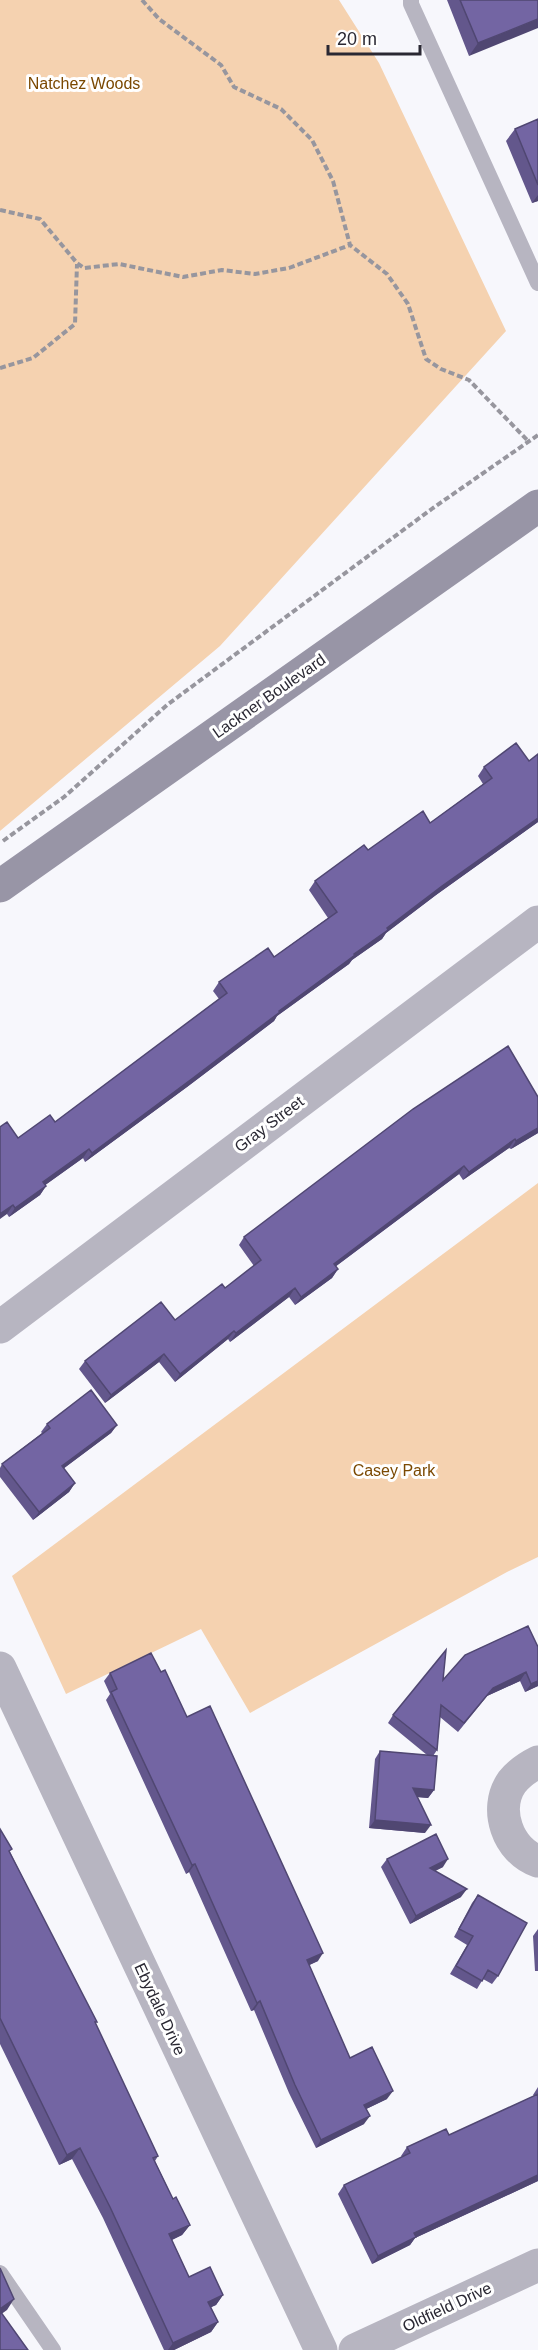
<svg xmlns="http://www.w3.org/2000/svg" width="538" height="2350" font-family="Helvetica,sans-serif">
	<style>
		.green { fill: #f5d2b0 }
		.lines { fill: none; stroke-linecap: round; stroke-linejoin: round }
		.path { stroke: #97969e; stroke-width: 4; stroke-dasharray: 6 3; stroke-linecap: butt }
		.service { stroke: #b7b5c1; stroke-width: 16 }
		.minor { stroke: #b7b5c1; stroke-width: 33 }
		.tertiary { stroke: #b7b5c1; stroke-width: 33 }
		.secondary { stroke: #9895a6; stroke-width: 33 }
		.wall { fill: #63578c }
		.shaded-wall { fill: #504772 }
		.building { fill: #7365a3; stroke: #504772; stroke-width: 1.5 }
		.labels { text-anchor: middle; dominant-baseline: central; stroke-width: 6; stroke-linejoin: round; paint-order: stroke }
		.park-label { font-size: 16px; fill: #7b4902; stroke: #fff }
		.street-label { font-size: 16px; fill: #2a2833; stroke: #fff }
	</style>
	<rect width="100%" height="100%" fill="#f7f7fc"/>
	<!-- green -->
	<path class="green" d="M 0,0 L 339,0 L 379,63 L 506,331 L 220,646 L 0,831 Z
		M 538,1183 L 538,1557 L 507,1572 L 250,1713 L 201,1629 L 66,1694 L 12,1576 Z"/>
	<g class="lines">
		<!-- path -->
		<path class="path" d="M 142,0 L 159,19 L 221,65 L 234,87 L 281,109 L 312,140 L 333,181 L 350,245 L 387,274 L 408,304 L 426,359 L 441,369 L 469,380 L 529,442
			M 0,210 L 40,219 L 77,263 L 84,268 L 119,264 L 183,277 L 222,270 L 255,274 L 289,268 L 350,245
			M 0,368 L 33,358 L 75,324 L 77,264
			M 3,841 L 64,797 L 167,705 L 433,508 L 538,435"/>
		<!-- service -->
		<path class="service" d="M 411,0 L 411,4 L 538,283
			M 0,2273 L 53,2350"/>
		<!-- minor -->
		<path class="minor" d="M 0,1327 L 538,922
			M 0,1668 L 321,2350
			M 538,1762 C 528,1767 519,1773 512,1782 C 493,1809 508,1851 538,1861"/>
		<!-- tertiary -->
		<path class="tertiary" d="M 355,2350 L 538,2265"/>
		<!-- secondary -->
		<path class="secondary" d="M 0,886 L 538,506"/>
	</g>
	<!-- wall -->
	<path class="wall" d="M 447,0 L 538,0 L 469,56 Z
		M 538,119 L 538,201 L 532,203 L 506,141 L 515,129 Z
		M 538,754 L 538,822 L 436,895 L 386,933 L 382,939 L 352,960 L 349,964 L 277,1016 L 274,1021 L 187,1087 L 85,1162 L 83,1158 L 45,1185 L 46,1186 L 40,1195 L 9,1217 L 7,1214 L 18,1138 L 55,1122 L 219,999 L 213,991 L 219,982 L 274,957 L 328,918 L 309,890 L 315,881 L 368,850 L 430,823 L 483,784 L 478,776 L 484,767 L 529,761 Z
		M 538,1097 L 538,1133 L 511,1149 L 509,1148 L 463,1180 L 459,1174 L 335,1267 L 338,1269 L 332,1278 L 295,1305 L 289,1297 L 230,1342 L 228,1339 L 175,1382 L 159,1362 L 105,1403 L 79,1369 L 85,1361 L 175,1320 L 225,1288 L 254,1266 L 239,1245 L 244,1237 Z
		M 47,1424 L 117,1425 L 111,1433 L 63,1469 L 75,1483 L 69,1492 L 33,1520 L 0,1477 L 0,1468 L 2,1464 L 42,1433 L 41,1432 Z
		M 528,1626 L 538,1686 L 525,1692 L 520,1681 L 487,1696 L 458,1732 L 440,1717 L 437,1750 L 433,1756 L 434,1790 L 428,1798 L 417,1797 L 425,1833 L 369,1828 L 375,1759 L 380,1751 L 427,1755 L 388,1723 L 393,1715 Z
		M 161,1672 L 187,1717 L 318,1961 L 309,1965 L 350,2058 L 387,2099 L 366,2109 L 364,2124 L 316,2148 L 289,2093 L 254,2010 L 251,2011 L 189,1872 L 186,1874 L 106,1700 L 110,1694 L 104,1681 L 110,1673 Z
		M 0,1829 L 10,1852 L 95,2024 L 158,2156 L 155,2161 L 173,2199 L 190,2225 L 182,2235 L 172,2240 L 189,2277 L 223,2295 L 216,2305 L 211,2307 L 218,2322 L 211,2332 L 174,2350 L 164,2350 L 103,2218 L 72,2159 L 59,2165 L 0,2044 Z
		M 387,1859 L 443,1867 L 435,1871 L 461,1897 L 410,1924 L 381,1867 Z
		M 478,1895 L 498,1976 L 492,1984 L 483,1979 L 477,1989 L 450,1974 L 467,1945 L 454,1937 L 472,1903 Z
		M 538,1929 L 538,1971 L 535,1971 L 533,1936 Z
		M 538,2087 L 538,2181 L 415,2238 L 410,2245 L 372,2264 L 338,2194 L 344,2185 L 402,2157 L 401,2156 L 407,2147 L 449,2135 L 534,2096 L 533,2095 Z"/>
	<!-- shaded-wall -->
	<path class="shaded-wall" d="M 538,19 L 538,28 L 469,56 L 478,43 Z
		M 538,195 L 538,201 L 532,203 Z
		M 538,818 L 538,822 L 436,895 L 386,933 L 382,939 L 352,960 L 349,964 L 277,1016 L 274,1021 L 187,1087 L 85,1162 L 92,1153 L 442,886 Z
		M 538,1128 L 538,1133 L 511,1149 L 516,1141 Z
		M 515,1139 L 509,1148 L 463,1180 L 469,1172 Z
		M 89,1149 L 83,1158 L 37,1191 L 43,1182 Z
		M 464,1166 L 459,1174 L 328,1272 L 334,1264 Z
		M 46,1186 L 40,1195 L 9,1217 L 15,1208 Z
		M 13,1205 L 7,1214 L 0,1219 L 0,1214 Z
		M 338,1269 L 332,1278 L 295,1305 L 301,1297 Z
		M 295,1288 L 289,1297 L 230,1342 L 236,1333 Z
		M 234,1331 L 228,1339 L 175,1382 L 180,1374 Z
		M 164,1354 L 159,1362 L 105,1403 L 111,1395 Z
		M 117,1425 L 111,1433 L 56,1474 L 62,1466 Z
		M 75,1483 L 69,1492 L 33,1520 L 39,1512 Z
		M 526,1672 L 520,1681 L 487,1696 L 458,1732 L 493,1688 Z
		M 538,1681 L 538,1686 L 525,1692 L 531,1684 Z
		M 413,1788 L 434,1790 L 428,1798 L 407,1796 Z
		M 375,1820 L 431,1825 L 425,1833 L 369,1828 Z
		M 448,1859 L 443,1867 L 425,1876 L 430,1868 Z
		M 195,1864 L 189,1872 L 186,1874 L 192,1865 Z
		M 467,1889 L 461,1897 L 410,1924 L 416,1916 Z
		M 323,1953 L 318,1961 L 301,1969 L 307,1960 Z
		M 260,2001 L 254,2010 L 251,2011 L 257,2003 Z
		M 393,2091 L 387,2099 L 358,2113 L 364,2105 Z
		M 370,2116 L 364,2124 L 316,2148 L 321,2140 Z
		M 80,2148 L 72,2159 L 59,2165 L 67,2155 Z
		M 538,2175 L 538,2181 L 415,2238 L 410,2245 L 372,2264 L 378,2256 L 414,2233 Z
		M 190,2225 L 182,2235 L 161,2245 L 169,2234 Z
		M 223,2295 L 216,2305 L 201,2312 L 208,2302 Z
		M 14,2299 L 7,2310 L 0,2315 L 0,2309 Z
		M 218,2322 L 211,2332 L 174,2350 L 168,2350 L 173,2343 Z"/>
	<!-- building -->
	<path class="building" d="M 460,0 L 538,0 L 538,19 L 478,43 Z
		M 538,119 L 538,185 L 515,129 Z
		M 516,743 L 529,761 L 538,754 L 538,818 L 442,886 L 387,928 L 388,930 L 354,954 L 355,955 L 279,1011 L 280,1012 L 193,1078 L 92,1153 L 89,1149 L 43,1182 L 46,1186 L 15,1208 L 13,1205 L 0,1214 L 0,1127 L 7,1122 L 18,1138 L 50,1115 L 55,1122 L 227,993 L 219,982 L 268,948 L 274,957 L 337,912 L 315,881 L 364,845 L 368,850 L 423,811 L 430,823 L 492,778 L 484,767 Z
		M 508,1046 L 538,1097 L 538,1128 L 516,1141 L 515,1139 L 469,1172 L 464,1166 L 334,1264 L 338,1269 L 301,1297 L 295,1288 L 236,1333 L 234,1331 L 180,1374 L 164,1354 L 111,1395 L 85,1361 L 161,1302 L 175,1320 L 222,1284 L 225,1288 L 261,1260 L 244,1237 L 413,1109 Z
		M 91,1390 L 117,1425 L 62,1466 L 75,1483 L 39,1512 L 2,1464 L 50,1428 L 47,1424 Z
		M 528,1626 L 538,1647 L 538,1681 L 531,1684 L 526,1672 L 493,1688 L 464,1723 L 441,1705 L 437,1750 L 393,1715 L 446,1650 L 443,1680 L 465,1655 Z
		M 151,1653 L 161,1672 L 165,1670 L 187,1717 L 210,1706 L 323,1953 L 307,1960 L 350,2058 L 372,2047 L 393,2091 L 364,2105 L 370,2116 L 321,2140 L 295,2085 L 260,2001 L 257,2003 L 195,1864 L 192,1865 L 111,1692 L 117,1689 L 110,1673 Z
		M 380,1751 L 437,1756 L 434,1790 L 413,1788 L 431,1825 L 375,1820 Z
		M 0,1829 L 12,1849 L 9,1851 L 97,2022 L 95,2022 L 158,2156 L 153,2158 L 173,2199 L 176,2197 L 190,2225 L 169,2234 L 189,2277 L 210,2267 L 223,2295 L 208,2302 L 218,2322 L 173,2343 L 110,2207 L 80,2148 L 67,2155 L 0,2018 Z
		M 436,1834 L 448,1859 L 430,1868 L 467,1889 L 416,1916 L 387,1859 Z
		M 478,1895 L 527,1923 L 498,1976 L 488,1970 L 482,1981 L 456,1966 L 473,1936 L 459,1929 Z
		M 538,2094 L 538,2175 L 414,2233 L 416,2237 L 378,2256 L 344,2185 L 410,2153 L 407,2147 L 446,2129 L 449,2135 Z
		M 0,2268 L 14,2299 L 0,2309 Z
		M 0,2311 L 28,2350 L 0,2350 Z"/>
	<g class="labels">
		<!-- park labels -->
		<g class="park-label">
			<text x="84" y="83">Natchez Woods</text>
			<text x="394" y="1470">Casey Park</text>
		</g>
		<!-- street labels -->
		<g class="street-label">
			<text transform="translate(269 696) rotate(-35)">Lackner Boulevard</text>
			<text transform="translate(269 1124) rotate(-37)">Gray Street</text>
			<text transform="translate(160 2009) rotate(65)">Ebydale Drive</text>
			<text transform="translate(447 2307) rotate(-25)">Oldfield Drive</text>
		</g>
	</g>
	<!-- scale -->
	<path d="M328 45v9h92v-9" fill="none" stroke="#2a2833" stroke-width="3"/>
	<text x="337" y="45" font-size="18" fill="#2a2833" stroke="#ffffff" stroke-width="4.5" paint-order="stroke">20 m</text>
</svg>
